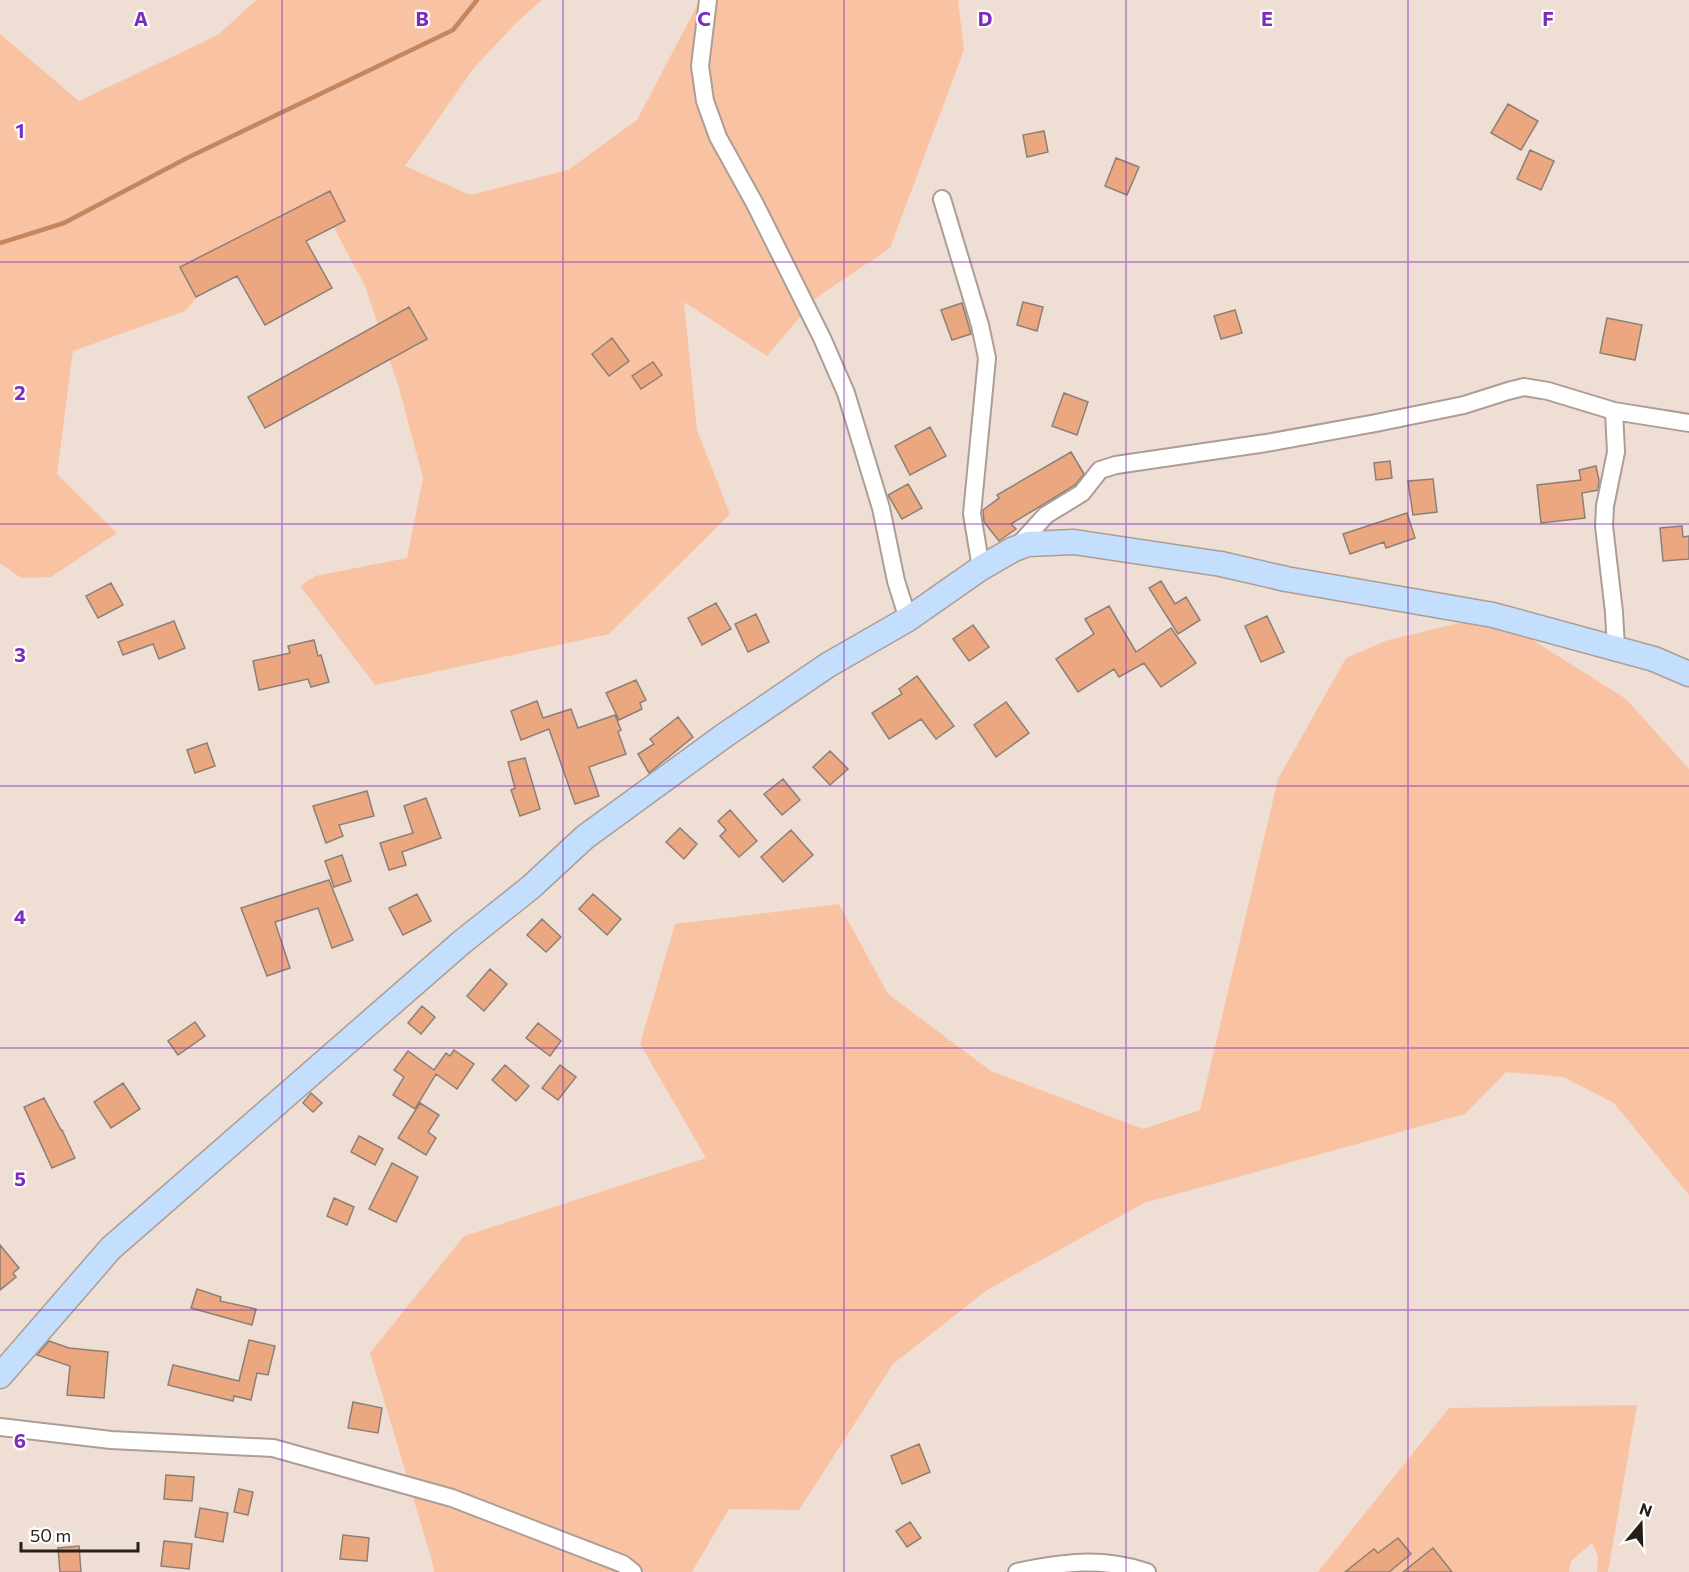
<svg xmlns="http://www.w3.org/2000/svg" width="1689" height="1572" font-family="Commissioner,sans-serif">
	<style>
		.green { fill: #f9c3a3 }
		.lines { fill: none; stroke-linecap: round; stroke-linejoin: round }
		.stream { stroke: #c5855e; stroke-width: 4.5 }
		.building { fill: #eba880; stroke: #8e7f76; stroke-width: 1.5 }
		.street-casing { stroke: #ad9d95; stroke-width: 20 }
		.secondary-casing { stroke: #ad9d95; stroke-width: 27 }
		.street { stroke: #fff; stroke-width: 16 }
		.secondary { stroke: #c4defe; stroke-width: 24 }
		.grid { fill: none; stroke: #7b2cbf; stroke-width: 1.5; stroke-opacity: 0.55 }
		.grid-label { font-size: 20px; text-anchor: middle; font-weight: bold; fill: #7b2cbf; stroke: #fff; stroke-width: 4.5; stroke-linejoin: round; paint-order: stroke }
	</style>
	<rect width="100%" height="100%" fill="#efded4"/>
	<!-- green -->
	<path class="green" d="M 256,0 L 542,0 L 516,23 L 474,68 L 405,166 L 470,195 L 568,170 L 637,120 L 700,0 L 958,0 L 964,50 L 890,248 L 816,298 L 767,356 L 684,302 L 697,430 L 730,514 L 609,634 L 375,685 L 300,586 L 315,576 L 407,558 L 423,478 L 399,388 L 365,286 L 319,200 L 252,235 L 185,311 L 73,351 L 57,474 L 117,533 L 51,577 L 21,578 L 0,563 L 0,34 L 79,101 L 218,35 Z
		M 1493,615 L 1626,699 L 1689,769 L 1689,1195 L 1614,1103 L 1563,1077 L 1506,1072 L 1465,1114 L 1144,1203 L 987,1290 L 893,1364 L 799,1510 L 729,1509 L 692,1572 L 434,1572 L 432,1561 L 370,1353 L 464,1236 L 706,1158 L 640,1044 L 675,924 L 839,904 L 888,994 L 991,1071 L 1143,1129 L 1200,1110 L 1278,779 L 1346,658 L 1388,640 Z
		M 1637,1405 L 1608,1572 L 1597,1572 L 1598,1556 L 1592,1543 L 1571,1561 L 1569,1572 L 1318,1572 L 1449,1408 Z"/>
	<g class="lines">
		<!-- stream -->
		<path class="stream" d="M 0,243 L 64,223 L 185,159 L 453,30 L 477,0"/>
	</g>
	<!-- building -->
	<path class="building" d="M 1508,104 L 1538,121 L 1521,150 L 1491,133 Z
		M 1044,131 L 1048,152 L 1027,157 L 1023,135 Z
		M 1530,150 L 1554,161 L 1541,190 L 1517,179 Z
		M 1116,158 L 1139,167 L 1127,195 L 1105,186 Z
		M 330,191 L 345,221 L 306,241 L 332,288 L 265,325 L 237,276 L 196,297 L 180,267 Z
		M 1023,302 L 1043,307 L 1037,331 L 1017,325 Z
		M 962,303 L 971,334 L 952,340 L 941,310 Z
		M 409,307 L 427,339 L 265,428 L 248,397 Z
		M 1235,310 L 1242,333 L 1221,339 L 1214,316 Z
		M 1607,318 L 1642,325 L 1635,360 L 1600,353 Z
		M 612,338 L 629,361 L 609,376 L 592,354 Z
		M 653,362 L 662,375 L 641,389 L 632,376 Z
		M 1064,393 L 1088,402 L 1077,435 L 1052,426 Z
		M 930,427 L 946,456 L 910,475 L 895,446 Z
		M 1071,452 L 1084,474 L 1075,485 L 1011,524 L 1016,529 L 999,541 L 984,522 L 983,510 L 999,498 L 997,495 Z
		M 1390,461 L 1392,478 L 1376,480 L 1374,463 Z
		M 1596,466 L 1599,480 L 1598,490 L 1582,493 L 1585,518 L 1541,523 L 1537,485 L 1581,480 L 1579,470 Z
		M 1433,479 L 1437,512 L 1413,515 L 1408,481 Z
		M 908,484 L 922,508 L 902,519 L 888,495 Z
		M 1407,513 L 1415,538 L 1386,548 L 1384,542 L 1350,554 L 1343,534 Z
		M 1682,526 L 1683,537 L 1689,536 L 1689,559 L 1663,561 L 1660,528 Z
		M 1161,581 L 1175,604 L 1186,597 L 1200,620 L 1178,634 L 1149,588 Z
		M 111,583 L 123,605 L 98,618 L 86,596 Z
		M 716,603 L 731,629 L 702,645 L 688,618 Z
		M 1109,606 L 1136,652 L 1171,628 L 1196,663 L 1161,687 L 1144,663 L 1119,677 L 1114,669 L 1078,692 L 1056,659 L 1094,634 L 1085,619 Z
		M 756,614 L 769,642 L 748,652 L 735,624 Z
		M 1267,616 L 1284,652 L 1261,662 L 1245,626 Z
		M 174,621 L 185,648 L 159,659 L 153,644 L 123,655 L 118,642 Z
		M 973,625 L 989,647 L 969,661 L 953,639 Z
		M 314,640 L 318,656 L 321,655 L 329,682 L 311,687 L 308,679 L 259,690 L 253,661 L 290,653 L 288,646 Z
		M 917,676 L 954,726 L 936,739 L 921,719 L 889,739 L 872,713 L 902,694 L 899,689 Z
		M 636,680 L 646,700 L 640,703 L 642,709 L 619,720 L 606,693 Z
		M 537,701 L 543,718 L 571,709 L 578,728 L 615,715 L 621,730 L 618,732 L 626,754 L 589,767 L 599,796 L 575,804 L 549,729 L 521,740 L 511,711 Z
		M 1006,702 L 1029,733 L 996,757 L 974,725 Z
		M 678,717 L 693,737 L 649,773 L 638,754 L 654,744 L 650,739 Z
		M 207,743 L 215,766 L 195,773 L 187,750 Z
		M 830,751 L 848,769 L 830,785 L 813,767 Z
		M 525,758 L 540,809 L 520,816 L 511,790 L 515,788 L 508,762 Z
		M 783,779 L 800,800 L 782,815 L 764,794 Z
		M 367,791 L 374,816 L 339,825 L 343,836 L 326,843 L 313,806 Z
		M 426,798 L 441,838 L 402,852 L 406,865 L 389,870 L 380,843 L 413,833 L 404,806 Z
		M 730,810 L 757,841 L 739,857 L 720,836 L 726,830 L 718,821 Z
		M 680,828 L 697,844 L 684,859 L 666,842 Z
		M 791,830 L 813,855 L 783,882 L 761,857 Z
		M 342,855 L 351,881 L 334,887 L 325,861 Z
		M 329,880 L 353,940 L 332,948 L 318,908 L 275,922 L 290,968 L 267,976 L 241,908 Z
		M 417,894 L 431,921 L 403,935 L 389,908 Z
		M 593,894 L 621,919 L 607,935 L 579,909 Z
		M 542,919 L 561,937 L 546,952 L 527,935 Z
		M 490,969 L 507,984 L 484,1011 L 467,996 Z
		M 422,1006 L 435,1017 L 421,1034 L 408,1023 Z
		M 195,1022 L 205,1036 L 178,1055 L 168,1041 Z
		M 538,1023 L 561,1041 L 550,1056 L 526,1038 Z
		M 454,1050 L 474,1064 L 457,1089 L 436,1074 L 415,1109 L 393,1095 L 404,1077 L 394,1070 L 408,1051 L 434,1070 L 446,1053 L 450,1056 Z
		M 505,1065 L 529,1086 L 516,1101 L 492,1080 Z
		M 560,1065 L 576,1077 L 558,1100 L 542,1088 Z
		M 123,1083 L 140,1109 L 111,1128 L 94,1102 Z
		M 311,1093 L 322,1103 L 313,1112 L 303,1103 Z
		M 44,1098 L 61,1130 L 62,1130 L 75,1158 L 52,1168 L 24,1107 Z
		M 420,1103 L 439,1115 L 428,1132 L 436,1138 L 426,1155 L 398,1138 Z
		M 359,1136 L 383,1149 L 375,1165 L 351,1152 Z
		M 392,1163 L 418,1177 L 396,1222 L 369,1209 Z
		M 334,1198 L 354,1207 L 347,1225 L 327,1216 Z
		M 0,1245 L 19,1268 L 13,1273 L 16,1277 L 0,1290 Z
		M 197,1289 L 221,1297 L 220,1301 L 256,1309 L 252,1325 L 191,1308 Z
		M 249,1340 L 275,1346 L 268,1375 L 257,1373 L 251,1400 L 234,1396 L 233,1401 L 168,1385 L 173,1365 L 239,1381 Z
		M 49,1341 L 69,1348 L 108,1352 L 104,1398 L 67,1395 L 70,1366 L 37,1355 Z
		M 353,1402 L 382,1408 L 378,1433 L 348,1428 Z
		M 919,1444 L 930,1472 L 902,1484 L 891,1456 Z
		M 166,1475 L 194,1477 L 192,1501 L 164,1499 Z
		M 239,1489 L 253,1492 L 248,1515 L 234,1512 Z
		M 200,1508 L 228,1513 L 223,1542 L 195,1537 Z
		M 910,1522 L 921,1538 L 907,1547 L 896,1531 Z
		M 343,1535 L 369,1538 L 367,1561 L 340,1559 Z
		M 1398,1538 L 1411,1554 L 1389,1572 L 1345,1572 L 1374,1549 L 1378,1553 Z
		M 164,1541 L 192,1544 L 189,1569 L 161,1566 Z
		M 79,1546 L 81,1572 L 60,1572 L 58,1548 Z
		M 1433,1548 L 1452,1572 L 1403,1572 Z"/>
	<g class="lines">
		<defs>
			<path id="street" d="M 708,0 L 700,66 L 705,101 L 718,137 L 755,204 L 822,338 L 846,393 L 881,508 L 896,581 L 908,619
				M 942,199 L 980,325 L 987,358 L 972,514 L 981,568
				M 1614,411 L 1616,452 L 1605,506 L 1604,526 L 1614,612 L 1616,649
				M 1015,549 L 1046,515 L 1082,493 L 1100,470 L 1116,465 L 1266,443 L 1376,423 L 1464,405 L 1508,391 L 1524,387 L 1548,391 L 1614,411 L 1689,423
				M 0,1427 L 111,1440 L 273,1448 L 452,1498 L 623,1564 L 633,1572
				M 1017,1572 C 1062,1562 1102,1557 1147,1572"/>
			<path id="secondary" d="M 0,1376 L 111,1248 L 462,942 L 531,887 L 585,837 L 725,735 L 828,665 L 908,619 L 981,568 L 1014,549 L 1028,544 L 1074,542 L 1221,564 L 1286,579 L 1493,615 L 1654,659 L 1689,674"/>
		</defs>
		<!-- street casing -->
		<use href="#street" class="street-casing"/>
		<!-- secondary casing -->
		<use href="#secondary" class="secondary-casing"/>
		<!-- street -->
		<use href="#street" class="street"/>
		<!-- secondary -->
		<use href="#secondary" class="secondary"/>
	</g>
	<!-- grid -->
	<path class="grid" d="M 282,0 L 282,1572M 563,0 L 563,1572M 844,0 L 844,1572M 1126,0 L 1126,1572M 1408,0 L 1408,1572M 0,262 L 1689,262M 0,524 L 1689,524M 0,786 L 1689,786M 0,1048 L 1689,1048M 0,1310 L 1689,1310"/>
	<g class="grid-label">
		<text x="141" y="26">A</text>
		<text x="422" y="26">B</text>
		<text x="704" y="26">C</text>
		<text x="985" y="26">D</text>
		<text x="1267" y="26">E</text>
		<text x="1548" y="26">F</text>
		<text x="20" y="138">1</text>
		<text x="20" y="400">2</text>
		<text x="20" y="662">3</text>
		<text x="20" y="924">4</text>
		<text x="20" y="1186">5</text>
		<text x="20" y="1448">6</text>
	</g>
	<!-- north arrow -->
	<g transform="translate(1641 1524) rotate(19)" stroke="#ffffff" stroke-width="4.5" paint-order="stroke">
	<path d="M0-4.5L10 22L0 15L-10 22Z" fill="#251f1c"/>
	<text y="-9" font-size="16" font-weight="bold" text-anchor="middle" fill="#251f1c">N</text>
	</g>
	<!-- scale -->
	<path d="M21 1542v9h117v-9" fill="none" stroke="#251f1c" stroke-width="3"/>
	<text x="30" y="1542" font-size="18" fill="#251f1c" stroke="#ffffff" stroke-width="4.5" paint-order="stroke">50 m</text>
</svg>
